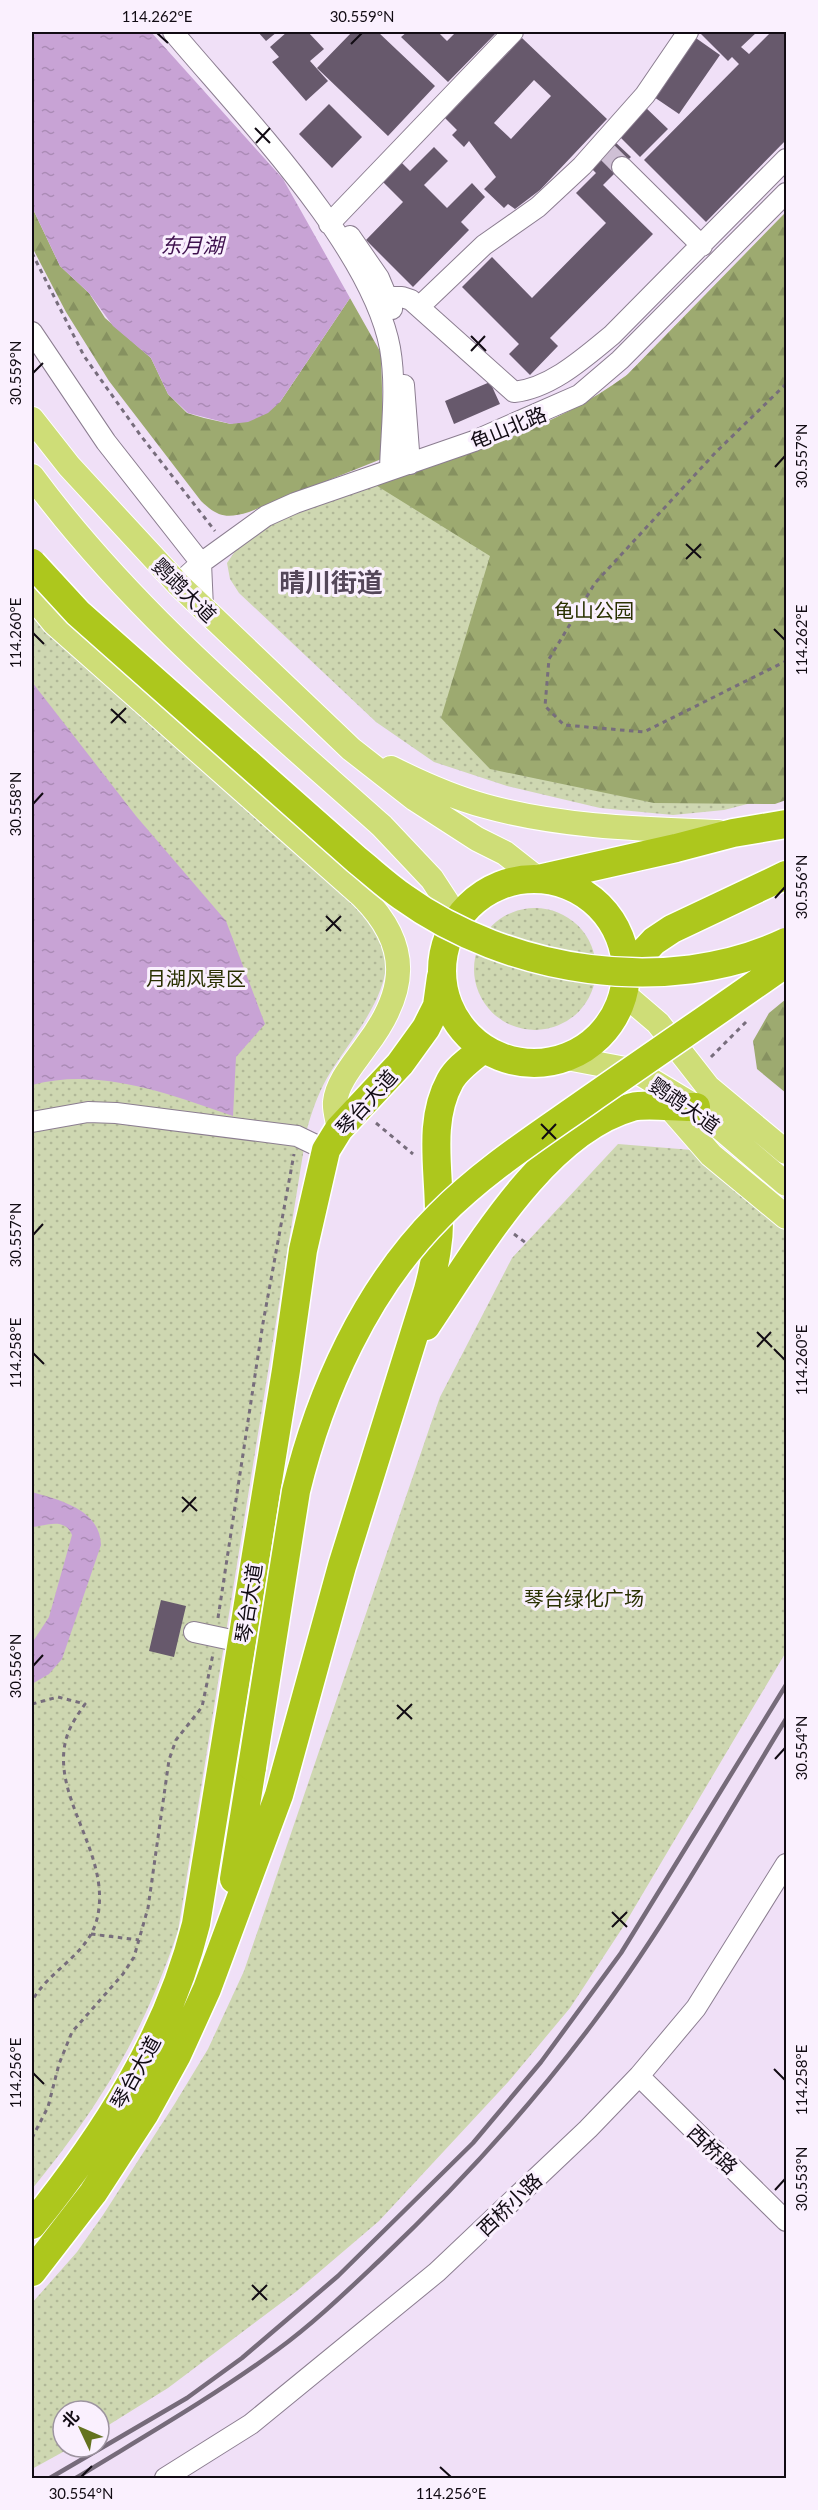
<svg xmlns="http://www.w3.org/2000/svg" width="818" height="2510" font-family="Lato,'Noto Sans SC',sans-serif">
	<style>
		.grass { fill: url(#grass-dots) }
		.forest { fill: url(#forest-firs) }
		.water { fill: url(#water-ripples) }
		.building { fill: #67596c; fill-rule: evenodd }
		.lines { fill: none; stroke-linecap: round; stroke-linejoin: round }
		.minor-tunnel { stroke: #cfc0d5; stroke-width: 20; stroke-dasharray: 20 10; stroke-linecap: butt }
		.minor-casing { stroke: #8b7d90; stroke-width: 22 }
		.major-casing { stroke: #fff; stroke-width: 26 }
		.highway-casing { stroke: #fff; stroke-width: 31 }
		.path { stroke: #776d7c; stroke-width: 3; stroke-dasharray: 4.5 4.5; stroke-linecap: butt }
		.minor { stroke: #fff; stroke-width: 20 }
		.major { stroke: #cedd77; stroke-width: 24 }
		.highway { stroke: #adc71d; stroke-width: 28 }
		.rail { stroke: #766b7a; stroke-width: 4.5 }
		.highway-bridge-casing { stroke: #fff; stroke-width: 31; stroke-linecap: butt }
		.highway-bridge { stroke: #adc71d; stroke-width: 28 }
		.ticks { fill: none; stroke: #110b13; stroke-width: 2 }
		.labels { text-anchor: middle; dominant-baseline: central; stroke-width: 6; stroke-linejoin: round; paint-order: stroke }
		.street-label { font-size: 20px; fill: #110b13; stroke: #faf0fe }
		.park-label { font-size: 20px; fill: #2a3102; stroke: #faf0fe }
		.water-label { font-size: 21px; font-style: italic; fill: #3e104d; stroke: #faf0fe }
		.district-label { font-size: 26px; font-weight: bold; fill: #544759; stroke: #faf0fe }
		.neatline { fill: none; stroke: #110b13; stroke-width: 2 }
		.ticks-label { font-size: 15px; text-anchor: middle; fill: #110b13 }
	</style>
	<defs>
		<pattern id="grass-dots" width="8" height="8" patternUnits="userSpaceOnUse" patternTransform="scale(1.5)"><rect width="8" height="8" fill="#ced7b1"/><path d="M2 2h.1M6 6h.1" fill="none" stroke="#b0b797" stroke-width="1.8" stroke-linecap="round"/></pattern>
		<pattern id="forest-firs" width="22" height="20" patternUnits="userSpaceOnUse" patternTransform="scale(1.5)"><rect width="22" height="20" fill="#9daa70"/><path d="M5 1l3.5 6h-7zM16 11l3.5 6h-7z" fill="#869160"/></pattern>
		<pattern id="water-ripples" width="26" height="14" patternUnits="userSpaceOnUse" patternTransform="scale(1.5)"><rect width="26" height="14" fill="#c8a3d5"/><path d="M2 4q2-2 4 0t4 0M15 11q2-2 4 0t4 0" fill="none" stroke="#ab8bb6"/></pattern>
	</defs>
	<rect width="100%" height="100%" fill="#f0e0f7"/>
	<!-- grass -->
	<path class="grass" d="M 786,212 L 786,794 L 724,810 L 673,815 L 600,808 L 507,786 L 434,762 L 376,722 L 239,593 L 230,579 L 227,563 L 244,538 L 278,518 L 485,448 L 569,412 L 597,396 L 627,375 Z
		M 32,608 L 357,904 C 366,918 381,935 385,951 C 394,993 347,1043 327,1078 C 318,1094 312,1111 307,1129 L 178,1931 C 143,2034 101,2105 32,2189 Z
		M474 969a61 61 0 1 1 122 0a61 61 0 1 1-122 0Z
		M 618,1144 L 692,1150 L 786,1231 L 786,1652 L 623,1927 L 570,2008 L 509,2081 L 379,2221 L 297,2291 L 168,2388 L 99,2431 L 99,2411 L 63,2411 L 63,2447 L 72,2447 L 32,2469 L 32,2303 L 77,2252 L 103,2215 L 174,2105 L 208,2049 L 244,1971 L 440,1397 L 512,1258 Z"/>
	<!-- forest -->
	<path class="forest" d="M 32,207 L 60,266 L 89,293 L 105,318 L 151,358 L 168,394 L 187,413 L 204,418 L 231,424 L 280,402 L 350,298 L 381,353 L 384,458 L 249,512 C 226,519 218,517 201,501 L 109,381 L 66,312 L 32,247 Z
		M 786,212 L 786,800 L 775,804 L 654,803 L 490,769 L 441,718 L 490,556 L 374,484 C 462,456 552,430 627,375 Z
		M 786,999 L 786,1093 L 757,1069 L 753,1041 L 769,1013 Z"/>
	<!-- water -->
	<path class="water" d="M 32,32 L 151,32 L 283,179 L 350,298 L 280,402 L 268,413 L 248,422 L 231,424 L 188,413 L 168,394 L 151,358 L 113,326 L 89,293 L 60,266 L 32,207 Z
		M 32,682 L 136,816 L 226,921 L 265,1024 L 236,1057 L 233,1116 C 168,1094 100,1067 32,1085 Z
		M 32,1492 C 59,1500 100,1509 101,1545 L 62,1659 L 49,1674 L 32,1684 L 32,1643 L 49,1617 L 72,1535 C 65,1517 46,1526 32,1527 Z"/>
	<!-- building -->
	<path class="building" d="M 258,32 L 277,32 L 266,41 Z
		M 287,32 L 308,32 L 324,49 L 310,61 L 328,81 L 306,101 L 272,62 L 279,57 L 270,47 Z
		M 352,32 L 378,32 L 435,86 L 388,136 L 317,68 Z
		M 407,32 L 438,32 L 447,41 L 456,32 L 497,32 L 448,82 L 401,37 Z
		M 704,32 L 757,32 L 741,47 L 749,54 L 771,32 L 786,32 L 786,140 L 706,222 L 644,160 L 739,64 L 732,57 L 728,61 L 701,34 Z
		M 693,36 L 720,55 L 679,114 L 651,95 Z
		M 522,38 L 607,119 L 540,190 L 515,209 L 508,204 L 504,208 L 484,189 L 496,177 L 469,141 L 464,147 L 452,135 L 457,130 L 445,118 ZM 534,80 L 551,96 L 511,139 L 494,123 Z
		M 329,104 L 362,137 L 332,168 L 299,134 Z
		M 644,106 L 668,129 L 640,157 L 617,134 Z
		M 614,141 L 631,157 L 603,185 L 653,234 L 550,338 L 558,346 L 530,375 L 509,354 L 519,344 L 462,287 L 492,257 L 532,298 L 606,223 L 576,193 L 596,173 L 589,166 Z
		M 434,147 L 448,161 L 424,185 L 447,208 L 472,183 L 485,197 L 461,222 L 469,230 L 413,287 L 366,240 L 403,202 L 378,177 L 397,158 L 410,171 Z
		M 490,382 L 500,404 L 454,424 L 445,401 Z
		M 161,1600 L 186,1606 L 174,1657 L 149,1651 Z"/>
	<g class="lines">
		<!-- minor-tunnel -->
		<path class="minor-tunnel" d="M 605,150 L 622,167"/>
		<defs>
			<path id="minor" d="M 173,32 C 240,112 371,246 390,348 C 397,388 391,430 390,470
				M 622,167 L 702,246
				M 329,224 L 513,32
				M 350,236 L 379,278 L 392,309
				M 388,297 L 402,297 L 411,300 L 514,392 C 551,388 584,358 612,335 L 786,159
				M 419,307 L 484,245 L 538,207 L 582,166 L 645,95 L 688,32
				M 32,332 L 106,442 L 201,563 L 203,608
				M 404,385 L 410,464
				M 178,584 L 201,563 L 266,516 L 295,503 L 474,441 L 579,395 L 620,360 L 786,193
				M 32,1122 L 88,1112 L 116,1113 L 297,1136 L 326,1150
				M 194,1632 L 241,1642
				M 639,2076 L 786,2221
				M 165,2478 L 251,2424 L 437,2272 L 588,2129 L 639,2076 L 696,2008 L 786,1864"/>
			<path id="major" d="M 32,419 L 69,466 L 178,584 L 351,749 L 415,799 L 477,839 L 505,853 L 538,879
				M 32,476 C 131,610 259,716 382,826 L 432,879 L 447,902 L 450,933
				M 32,596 L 54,623 L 362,896 C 412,946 407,992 366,1046 C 355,1062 337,1082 335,1102 C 334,1110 338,1121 339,1129
				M 391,768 C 421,783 452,797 485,806 C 560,827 641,829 718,832
				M 623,993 L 658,1023 L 708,1087 L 786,1152
				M 567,1058 L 636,1071 L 696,1107 L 786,1184
				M 670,1108 L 711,1155 L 786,1217"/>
			<path id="highway" d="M 543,878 L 676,848 L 733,833 L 786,824
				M442 971a92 92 0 1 1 184 0a92 92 0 1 1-184 0Z
				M 626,971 L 654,941 L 672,929 L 786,875
				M 426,1326 C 475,1254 543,1132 632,1107 C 648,1103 678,1108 696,1107
				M 234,1879 L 252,1767
				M 32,2225 C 104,2136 168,2037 196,1924 L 286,1370 L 303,1250 L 326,1150 L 339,1129 L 400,1064 L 426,1028 L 437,1006 L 441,977
				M 32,2272 L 93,2193 L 145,2113 L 177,2055 L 207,1989 L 279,1795 L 342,1566 L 428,1290 C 435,1264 440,1240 439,1213 C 439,1169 428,1121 450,1081 C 457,1068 472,1058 483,1049 L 486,1051"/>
		</defs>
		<!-- minor casing -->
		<use href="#minor" class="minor-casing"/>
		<!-- major casing -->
		<use href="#major" class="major-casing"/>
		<!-- highway casing -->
		<use href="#highway" class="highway-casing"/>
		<!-- path -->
		<path class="path" d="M 32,253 L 84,356 L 141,436 L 215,531
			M 786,384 L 716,452 L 595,583 L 549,659 L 545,706 L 564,725 L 644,732 L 786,661
			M 711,1057 L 749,1019
			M 376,1123 L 413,1154
			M 514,1234 L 526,1243
			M 218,1618 L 263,1323 L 294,1154
			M 32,1704 L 58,1697 L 85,1704 C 78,1714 71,1724 67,1736 C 48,1796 113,1854 97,1919 C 88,1955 49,1970 32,2001
			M 91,1934 L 139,1940
			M 32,2138 L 48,2107 L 59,2064 L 72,2032 L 123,1974 L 134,1957 L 148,1908 L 169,1760 L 176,1740 L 202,1707 L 213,1654"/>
		<!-- minor -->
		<use href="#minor" class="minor"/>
		<!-- major -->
		<use href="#major" class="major"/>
		<!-- highway -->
		<use href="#highway" class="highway"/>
		<!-- rail -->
		<path class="rail" d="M 50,2478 L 187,2398 L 242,2358 L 338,2276 L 473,2143 L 541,2062 L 621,1953 L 786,1685
			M 76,2478 C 143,2437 213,2397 277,2350 C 314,2323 347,2291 381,2259 C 457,2187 530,2107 593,2023 C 665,1927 724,1820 786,1719"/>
		<defs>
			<path id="highway-bridge" d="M 32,563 L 78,613 L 357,860 C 372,872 387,886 403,897 C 508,973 668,998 786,942
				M 252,1767 L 296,1491 C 320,1392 366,1289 439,1216 C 483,1171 538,1136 589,1100 C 655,1054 721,1009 786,963"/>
		</defs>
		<!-- highway-bridge casing -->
		<use href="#highway-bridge" class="highway-bridge-casing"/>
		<!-- highway-bridge -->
		<use href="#highway-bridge" class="highway-bridge"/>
	</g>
	<!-- ticks -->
	<path class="ticks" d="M 157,33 L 168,43M 351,44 L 362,33M 255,128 L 270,143M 256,143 L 270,128M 471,336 L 486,351M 471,351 L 485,336M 33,373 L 43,363M 775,467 L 785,456M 686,544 L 701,558M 686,559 L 701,544M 774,629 L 785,640M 33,633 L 44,644M 111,709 L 126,723M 111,723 L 126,708M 33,804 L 43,793M 775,898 L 785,887M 326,916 L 341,931M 326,931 L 341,916M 541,1124 L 556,1139M 542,1139 L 556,1124M 33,1235 L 43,1224M 757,1332 L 772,1347M 757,1347 L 771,1332M 774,1349 L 785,1360M 33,1353 L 44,1364M 182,1497 L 197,1511M 182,1512 L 196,1497M 33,1666 L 43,1655M 397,1705 L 412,1719M 397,1719 L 412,1704M 775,1759 L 785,1748M 612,1912 L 627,1927M 612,1927 L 627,1912M 774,2069 L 785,2080M 33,2073 L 44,2084M 775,2190 L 785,2179M 252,2285 L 267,2300M 252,2300 L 267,2285M 440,2467 L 451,2477M 81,2477 L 92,2466"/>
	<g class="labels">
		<!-- street labels -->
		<g class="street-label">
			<text transform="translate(508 427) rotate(-22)">龟山北路</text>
			<text transform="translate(185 590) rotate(45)">鹦鹉大道</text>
			<text transform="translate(366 1102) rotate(-48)">琴台大道</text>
			<text transform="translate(685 1105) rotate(35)">鹦鹉大道</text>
			<text transform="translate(248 1603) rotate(-81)">琴台大道</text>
			<text transform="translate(135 2072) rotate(-61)">琴台大道</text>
			<text transform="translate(713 2149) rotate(44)">西桥路</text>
			<text transform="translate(509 2204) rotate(-44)">西桥小路</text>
		</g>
		<!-- park labels -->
		<g class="park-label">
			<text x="594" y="610">龟山公园</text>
			<text x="196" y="978">月湖风景区</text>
			<text x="584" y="1598">琴台绿化广场</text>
		</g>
		<!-- water labels -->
		<g class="water-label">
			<text x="192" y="244">东月湖</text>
		</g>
		<!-- district labels -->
		<g class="district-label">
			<text x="331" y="582">晴川街道</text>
		</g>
	</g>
	<!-- border -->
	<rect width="818" height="2510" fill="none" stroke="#faf0fe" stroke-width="66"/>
	<!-- north arrow -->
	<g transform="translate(81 2429) rotate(314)"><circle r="28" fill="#faf0fe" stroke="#9d94a0" stroke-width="1.5"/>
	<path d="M0-4.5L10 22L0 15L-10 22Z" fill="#64731f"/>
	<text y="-9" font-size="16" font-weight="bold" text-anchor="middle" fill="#110b13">北</text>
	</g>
	<rect x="33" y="33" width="752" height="2444" class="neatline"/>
	<g class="ticks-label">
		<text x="157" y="22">114.262°E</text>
		<text x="362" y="22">30.559°N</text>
		<text transform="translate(16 373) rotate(-90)" y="5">30.559°N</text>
		<text transform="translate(802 456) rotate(-90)" y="5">30.557°N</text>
		<text transform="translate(16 633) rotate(-90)" y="5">114.260°E</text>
		<text transform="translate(802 640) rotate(-90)" y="5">114.262°E</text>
		<text transform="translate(16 804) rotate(-90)" y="5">30.558°N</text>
		<text transform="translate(802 887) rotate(-90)" y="5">30.556°N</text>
		<text transform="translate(16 1235) rotate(-90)" y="5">30.557°N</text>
		<text transform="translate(16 1353) rotate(-90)" y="5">114.258°E</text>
		<text transform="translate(802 1360) rotate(-90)" y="5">114.260°E</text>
		<text transform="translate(16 1666) rotate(-90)" y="5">30.556°N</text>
		<text transform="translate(802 1748) rotate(-90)" y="5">30.554°N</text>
		<text transform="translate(16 2073) rotate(-90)" y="5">114.256°E</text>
		<text transform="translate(802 2080) rotate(-90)" y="5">114.258°E</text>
		<text transform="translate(802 2179) rotate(-90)" y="5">30.553°N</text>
		<text x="81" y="2499">30.554°N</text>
		<text x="451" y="2499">114.256°E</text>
	</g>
</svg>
